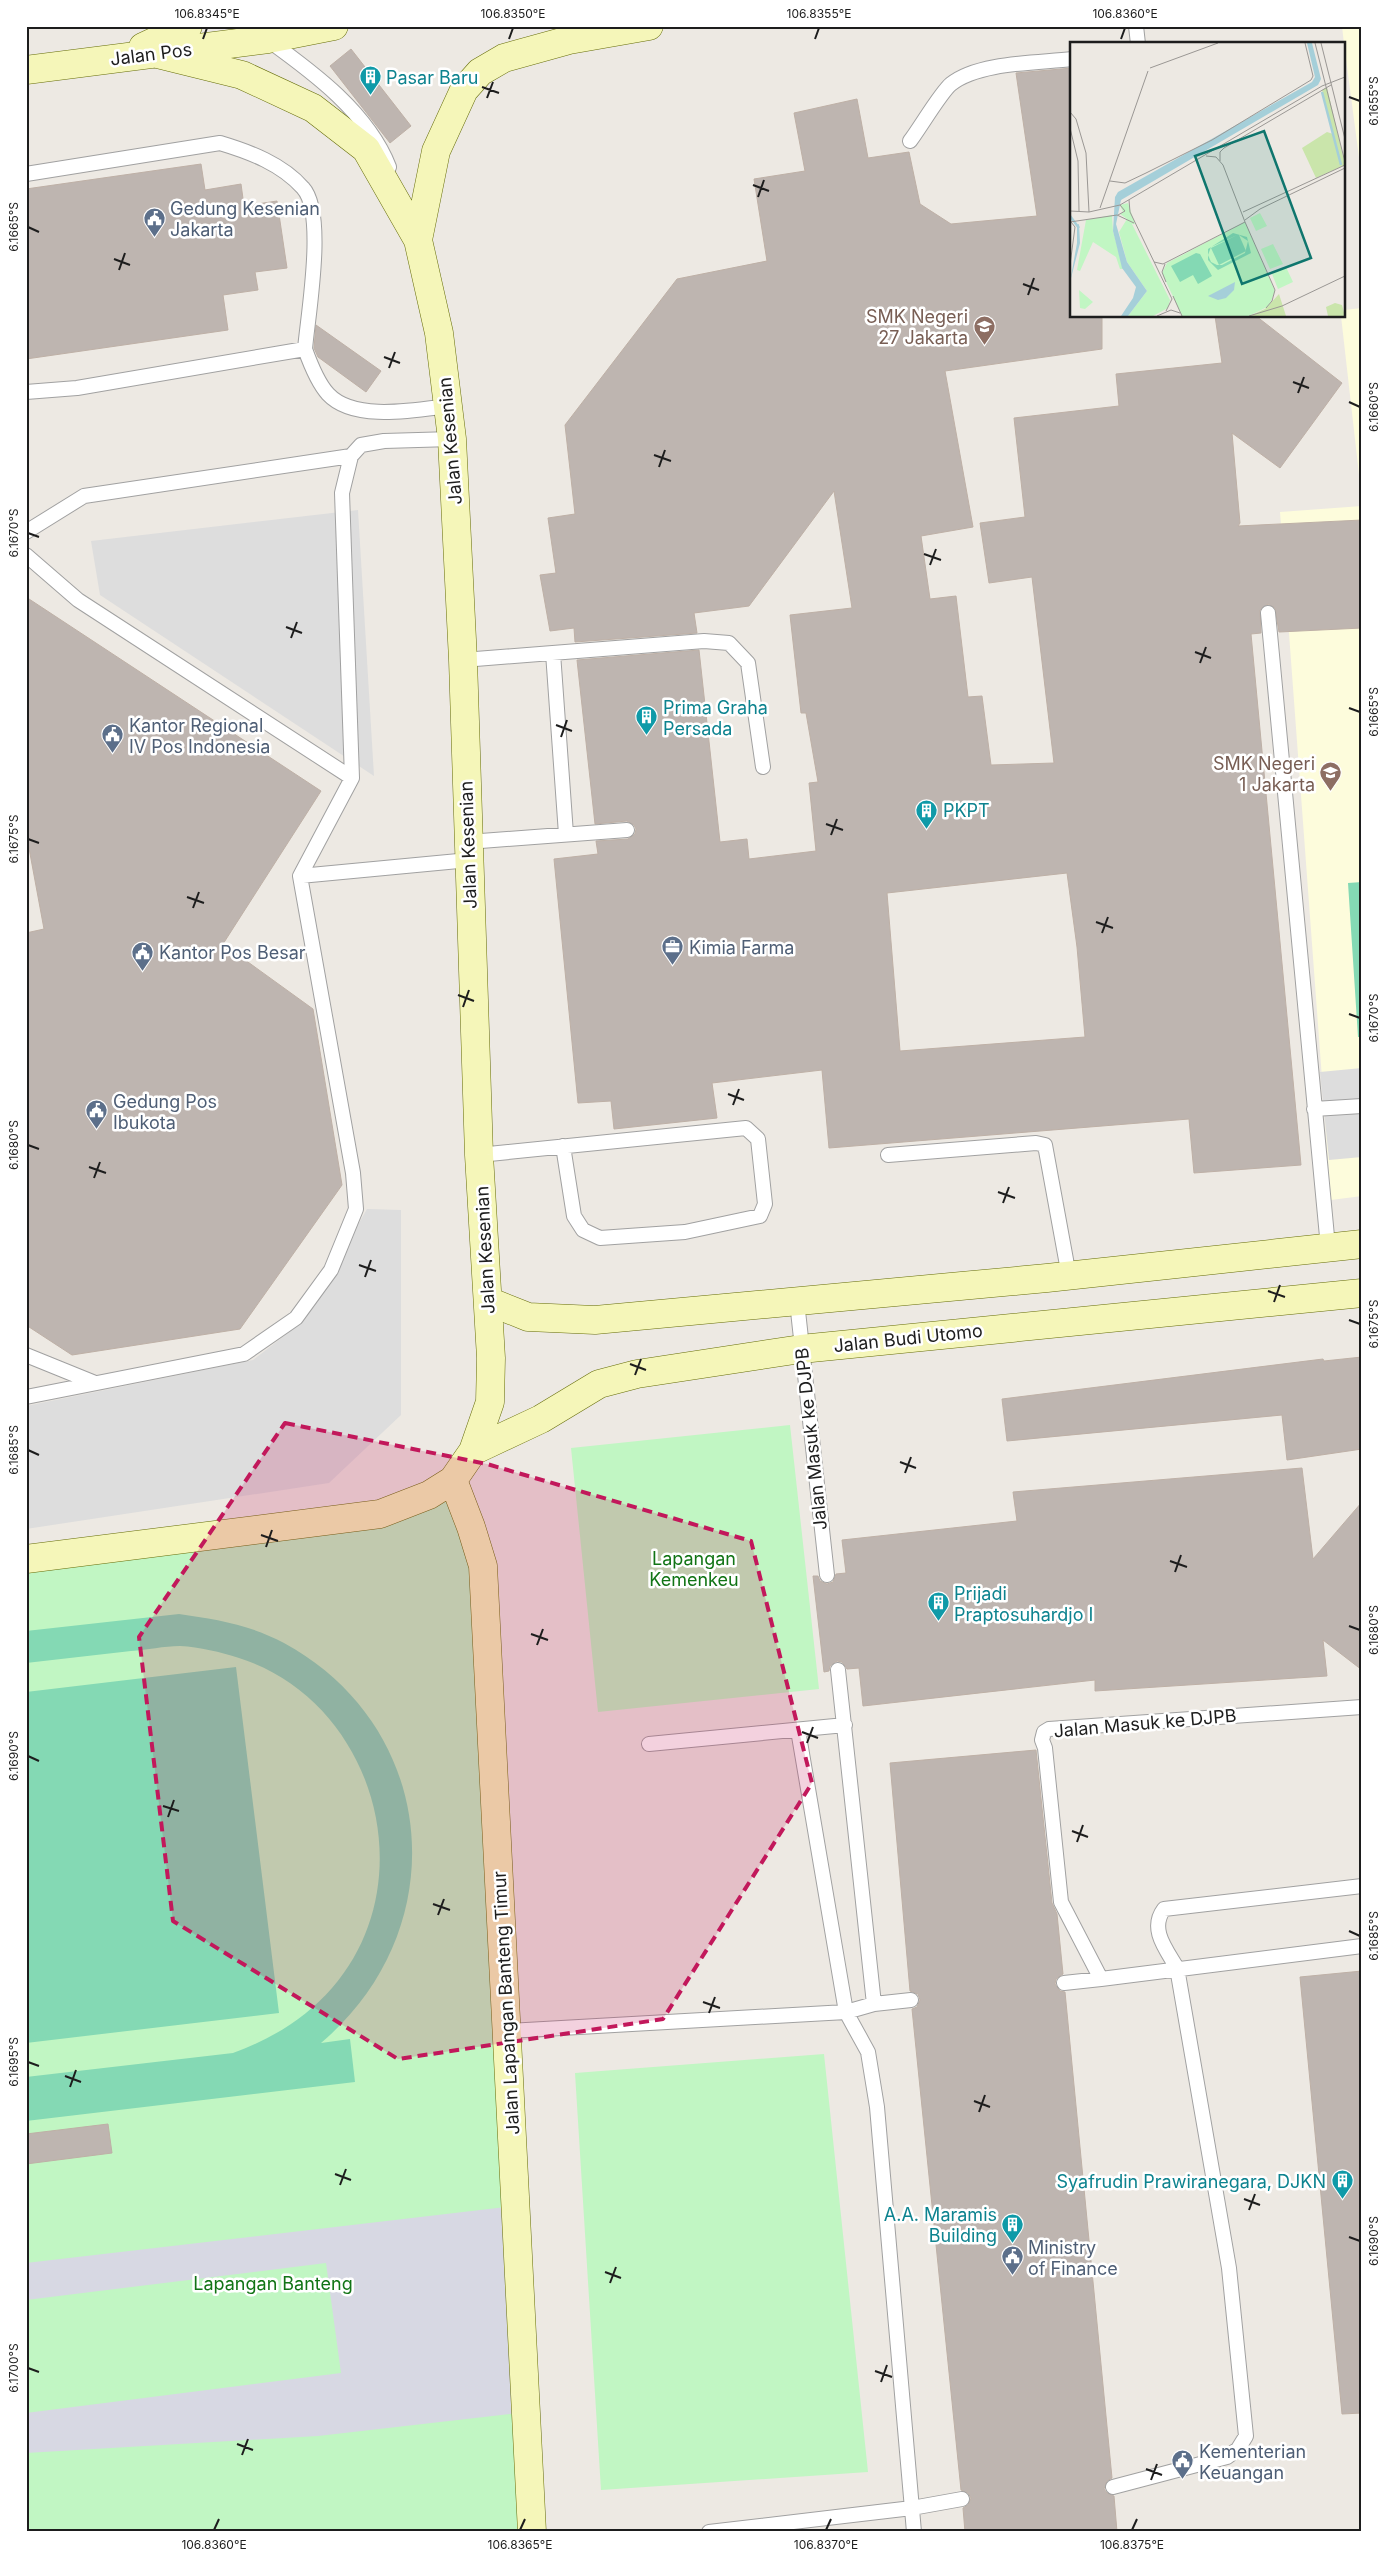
<svg xmlns="http://www.w3.org/2000/svg" width="1388" height="2558" font-family="Inter,sans-serif">
	<style>
		.education { fill: #fdfcdc }
		.park { fill: #c1f6c3 }
		.pitch { fill: #84d9b4 }
		.parking { fill: #ddd }
		.plaza { fill: #d7d8e3 }
		.building { fill: #beb5b0; stroke: #beb0a6; fill-rule: evenodd }
		.lines { fill: none; stroke-linecap: round; stroke-linejoin: round }
		.lane-casing { stroke: #a1a1a1; stroke-width: 16 }
		.secondary-casing { stroke: #666d0a; stroke-width: 29 }
		.lane { stroke: #fff; stroke-width: 14 }
		.secondary { stroke: #f5f6b9; stroke-width: 28 }
		.marked { fill: #c2185b; fill-opacity: 0.2; stroke: #c2185b; stroke-width: 4; stroke-dasharray: 10 6; stroke-linejoin: round }
		.ticks { fill: none; stroke: #1d1d1d; stroke-width: 2 }
		.labels { text-anchor: middle; dominant-baseline: central; stroke-width: 5; stroke-linejoin: round; paint-order: stroke }
		.street-label { font-size: 18px; fill: #1d1d1d; stroke: #fff }
		.culture-label { font-size: 18px; fill: #0d838f; stroke: #fff; text-anchor: start }
		.service-label { font-size: 18px; fill: #4e5e75; stroke: #fff; text-anchor: start }
		.education-label { font-size: 18px; fill: #785e54; stroke: #fff; text-anchor: end }
		.park-label { font-size: 18px; fill: #117415; stroke: #fff }
		.inset-river { fill: none; stroke: #a5cfd9; stroke-width: 2.5 }
		.inset-road { fill: none; stroke: #9a9794; stroke-width: 1 }
		.view { fill: #0f766e; fill-opacity: 0.15; stroke: #0f766e; stroke-width: 2.5 }
		.inset-edge { fill: none; stroke: #1d1d1d; stroke-width: 2.5 }
		.neatline { fill: none; stroke: #1d1d1d; stroke-width: 2 }
		.ticks-label { font-size: 12px; text-anchor: middle; fill: #1d1d1d }
	</style>
	<rect width="100%" height="100%" fill="#ede9e3"/>
	<!-- education -->
	<path class="education" d="M 1342,26 L 1362,26 L 1362,180 L 1344,44 Z
		M 1362,308 L 1362,501 L 1341,316 L 1344,316 L 1344,310 Z
		M 1362,506 L 1362,1196 L 1331,1200 L 1280,512 Z"/>
	<!-- park -->
	<path class="park" d="M 790,1425 L 819,1689 L 598,1712 L 571,1448 Z
		M 453,1480 L 471,1527 L 533,2532 L 26,2532 L 26,1559 L 380,1514 Z
		M 824,2054 L 868,2472 L 601,2490 L 575,2073 Z"/>
	<!-- pitch -->
	<path class="pitch" d="M 1362,882 L 1362,1037 L 1358,1037 L 1348,883 Z
		M 179,1614 C 215,1619 251,1625 284,1643 C 440,1728 455,1930 321,2043 L 350,2039 L 355,2082 L 26,2121 L 26,2077 L 233,2053 C 271,2039 305,2019 332,1988 C 426,1880 374,1701 239,1658 C 220,1652 200,1647 180,1646 C 164,1646 147,1650 131,1651 C 96,1655 61,1659 26,1663 L 26,1631 Z
		M 236,1667 L 279,2013 L 26,2043 L 26,1692 Z"/>
	<!-- parking -->
	<path class="parking" d="M 358,510 L 374,776 L 100,595 L 91,541 Z
		M 1362,1068 L 1362,1157 L 1329,1160 L 1320,1072 Z
		M 367,1209 L 401,1210 L 401,1415 L 329,1483 L 26,1529 L 26,1406 L 253,1360 L 302,1322 Z"/>
	<!-- plaza -->
	<path class="plaza" d="M 515,2206 L 527,2412 L 318,2436 L 26,2453 L 26,2413 L 341,2373 L 326,2263 L 26,2300 L 26,2263 Z"/>
	<!-- building -->
	<path class="building" d="M 351,49 L 411,126 L 390,143 L 330,66 Z
		M 1072,68 L 1072,316 L 1102,316 L 1102,349 L 945,371 L 973,527 L 921,536 L 930,599 L 956,596 L 968,697 L 982,696 L 991,765 L 1054,763 L 1032,577 L 989,583 L 980,523 L 1025,517 L 1014,418 L 1119,406 L 1116,374 L 1222,363 L 1215,316 L 1256,316 L 1342,383 L 1280,468 L 1232,433 L 1240,523 L 1238,526 L 1362,520 L 1362,628 L 1279,632 L 1275,608 L 1268,604 L 1260,610 L 1261,633 L 1251,634 L 1301,1165 L 1194,1173 L 1189,1119 L 829,1148 L 822,1070 L 712,1083 L 717,1118 L 614,1129 L 611,1101 L 578,1103 L 554,859 L 598,854 L 596,841 L 628,839 L 635,834 L 636,829 L 634,825 L 627,821 L 595,824 L 577,660 L 699,650 L 720,842 L 747,839 L 749,859 L 816,851 L 809,783 L 818,782 L 806,713 L 801,713 L 790,615 L 852,608 L 834,491 L 749,606 L 694,613 L 697,633 L 575,642 L 574,628 L 550,631 L 540,575 L 556,573 L 548,518 L 575,514 L 565,425 L 677,279 L 767,261 L 754,179 L 805,171 L 794,113 L 857,99 L 868,158 L 909,152 L 920,204 L 951,224 L 1037,216 L 1016,73 ZM 1067,873 L 1077,947 L 1085,1037 L 900,1051 L 887,893 Z
		M 201,164 L 205,190 L 241,184 L 244,206 L 277,201 L 287,268 L 255,272 L 258,290 L 223,295 L 228,330 L 26,359 L 26,189 Z
		M 316,325 L 381,371 L 366,392 L 318,357 L 314,348 Z
		M 26,597 L 321,791 L 223,944 L 313,1009 L 342,1185 L 240,1329 L 72,1355 L 26,1325 L 26,933 L 44,929 L 26,832 Z
		M 1362,1357 L 1362,1449 L 1287,1460 L 1282,1415 L 1007,1441 L 1002,1399 L 1323,1359 L 1324,1361 Z
		M 1302,1468 L 1313,1559 L 1362,1502 L 1362,1670 L 1323,1640 L 1327,1676 L 1095,1691 L 1095,1680 L 863,1706 L 859,1668 L 847,1669 L 842,1662 L 837,1661 L 830,1666 L 829,1671 L 824,1672 L 813,1576 L 818,1576 L 820,1581 L 827,1584 L 833,1582 L 836,1574 L 846,1573 L 842,1540 L 1017,1521 L 1013,1492 Z
		M 1036,1750 L 1052,1903 L 1057,1914 L 1063,1974 L 1056,1979 L 1055,1984 L 1060,1991 L 1065,1992 L 1112,2478 L 1107,2481 L 1104,2489 L 1107,2493 L 1114,2496 L 1117,2532 L 965,2532 L 963,2508 L 968,2505 L 971,2498 L 968,2493 L 961,2490 L 912,2009 L 917,2007 L 920,2000 L 918,1994 L 910,1991 L 890,1763 Z
		M 1362,1971 L 1362,2413 L 1342,2414 L 1300,1977 Z
		M 108,2124 L 112,2153 L 26,2164 L 26,2134 Z"/>
	<g class="lines">
		<defs>
			<path id="lane" d="M 1136,26 L 1138,44
				M 268,40 C 314,73 368,113 389,167
				M 910,141 C 920,128 941,92 951,84 C 978,62 1038,63 1072,59
				M 26,174 L 220,143 C 250,152 282,164 303,188 C 326,213 308,314 305,349
				M 26,392 L 77,388 L 305,349 C 310,363 318,383 328,394 C 354,422 415,410 448,406
				M 26,532 L 84,496 L 351,456 L 361,445 L 384,441 L 452,439
				M 26,555 L 78,600 L 352,778
				M 1268,613 L 1328,1247
				M 553,653 L 566,834
				M 463,660 L 704,641 L 729,643 L 748,663 L 763,767
				M 468,842 L 627,830
				M 300,876 L 469,860
				M 1314,1109 L 1362,1106
				M 479,1155 L 746,1128 L 758,1139 L 765,1204 L 760,1216 L 685,1232 L 600,1238 L 583,1230 L 574,1216 L 563,1146
				M 888,1155 L 1036,1143 L 1045,1145 L 1069,1276
				M 797,1302 L 827,1575
				M 26,1355 L 95,1383
				M 26,1397 L 244,1354 L 296,1318 L 331,1270 L 356,1209 L 353,1173 L 300,876 L 352,778 L 342,493 L 351,456
				M 838,1670 L 874,2004 L 911,2000
				M 798,1730 L 846,2012 L 874,2004
				M 649,1744 L 845,1725
				M 1101,1979 L 1362,1946
				M 1064,1983 L 1101,1979 L 1061,1902 L 1045,1748 L 1042,1740 L 1044,1732 L 1049,1729 L 1362,1707
				M 508,2031 L 846,2012 L 868,2052 L 877,2107 L 914,2532
				M 1113,2487 L 1227,2457 L 1238,2449 L 1246,2436 L 1229,2268 L 1177,1968 C 1166,1949 1149,1929 1164,1909 L 1362,1886
				M 709,2532 L 912,2508 L 962,2499"/>
			<path id="secondary" d="M 143,47 L 188,26
				M 26,70 L 268,39 L 334,26
				M 418,240 L 436,151 L 464,90 L 480,72 L 504,58 L 569,40 L 649,26
				M 488,1301 L 528,1317 L 595,1320 L 1047,1278 L 1362,1244
				M 473,1451 L 541,1419 L 599,1384 L 637,1374 L 801,1349 L 1362,1293
				M 453,1480 L 471,1527 L 483,1566 L 532,2532
				M 26,1559 L 380,1514 L 429,1495 L 453,1480 L 473,1451 L 490,1402 L 491,1358 L 479,1155 L 463,660 L 452,439 L 439,333 L 418,240 L 366,149 L 313,108 L 242,75 L 153,53"/>
		</defs>
		<!-- lane casing -->
		<use href="#lane" class="lane-casing"/>
		<!-- secondary casing -->
		<use href="#secondary" class="secondary-casing"/>
		<!-- lane -->
		<use href="#lane" class="lane"/>
		<!-- secondary -->
		<use href="#secondary" class="secondary"/>
	</g>
	<!-- marked area -->
	<path class="marked" d="M 285,1423 L 487,1464 L 751,1541 L 812,1783 L 663,2019 L 398,2059 L 173,1921 L 139,1637 Z"/>
	<!-- ticks -->
	<path class="ticks" d="M 203,39 L 207,28M 509,39 L 513,28M 815,39 L 819,28M 1121,39 L 1125,28M 482,87 L 499,93M 1349,97 L 1360,101M 487,98 L 493,82M 753,185 L 769,191M 758,197 L 764,180M 28,227 L 39,232M 114,259 L 130,265M 119,270 L 125,253M 1023,284 L 1039,290M 1028,295 L 1034,278M 384,357 L 400,363M 389,368 L 395,352M 1293,382 L 1309,388M 1298,393 L 1304,377M 1349,402 L 1360,407M 654,455 L 671,461M 659,467 L 665,450M 28,533 L 39,537M 924,554 L 941,560M 930,565 L 936,549M 286,627 L 302,633M 291,638 L 297,622M 1195,652 L 1211,658M 1200,663 L 1206,647M 1349,708 L 1360,712M 556,725 L 572,731M 561,737 L 567,720M 826,824 L 843,830M 831,835 L 837,819M 28,839 L 39,843M 187,897 L 204,903M 193,908 L 199,892M 1096,922 L 1113,928M 1102,933 L 1108,917M 458,995 L 474,1001M 463,1007 L 469,990M 1349,1014 L 1360,1018M 728,1094 L 744,1100M 733,1105 L 739,1089M 28,1145 L 39,1149M 89,1167 L 106,1173M 94,1178 L 100,1162M 998,1192 L 1015,1198M 1003,1203 L 1009,1187M 359,1265 L 376,1271M 365,1277 L 371,1260M 1268,1291 L 1285,1297M 1274,1302 L 1280,1285M 1349,1320 L 1360,1324M 630,1364 L 646,1370M 635,1375 L 641,1359M 28,1450 L 39,1455M 900,1462 L 916,1468M 905,1473 L 911,1457M 261,1535 L 278,1541M 266,1547 L 272,1530M 1170,1561 L 1187,1567M 1175,1572 L 1181,1555M 1349,1626 L 1360,1630M 531,1634 L 548,1640M 537,1645 L 543,1629M 802,1732 L 818,1738M 807,1743 L 813,1727M 28,1756 L 39,1761M 163,1806 L 179,1811M 168,1817 L 174,1800M 1072,1831 L 1088,1837M 1077,1842 L 1083,1825M 433,1904 L 450,1910M 438,1915 L 444,1899M 1349,1931 L 1360,1936M 703,2002 L 720,2008M 709,2013 L 715,1997M 28,2062 L 39,2066M 65,2076 L 81,2082M 70,2087 L 76,2070M 974,2101 L 990,2107M 979,2112 L 985,2095M 335,2174 L 351,2180M 340,2185 L 346,2169M 1244,2199 L 1260,2205M 1249,2210 L 1255,2194M 1349,2237 L 1360,2241M 605,2272 L 621,2278M 610,2283 L 616,2267M 28,2368 L 39,2372M 875,2371 L 892,2377M 881,2382 L 887,2365M 237,2444 L 253,2450M 242,2455 L 248,2439M 1146,2469 L 1162,2475M 1151,2480 L 1157,2464M 214,2530 L 219,2519M 520,2530 L 525,2519M 826,2530 L 831,2519M 1132,2530 L 1137,2519"/>
	<!-- icons -->
	<defs>
		<symbol id="building-pin" viewBox="-11 -11 22 30"><path d="M0 17L-7.5 6A9.5 9.5 0 1 1 7.5 6Z" fill="#0f9aa8" stroke="#fff"/><path d="M-4-6H4V6H1V3H-1V6H-4ZM-2.5-4.3h1.7v1.8h-1.7ZM.8-4.3h1.7v1.8H.8ZM-2.5-1h1.7V.8h-1.7ZM.8-1h1.7V.8H.8Z" fill="#fff"/></symbol>
		<symbol id="civic-pin" viewBox="-11 -11 22 30"><path d="M0 17L-7.5 6A9.5 9.5 0 1 1 7.5 6Z" fill="#5c6f8a" stroke="#fff"/><path d="M-.6-6.5H3V-4.5H.6V-3L4-1V1h2V6H-6V1h2V-1L-.6-3ZM-1.2 2.5V6h2.4V2.5Z" fill="#fff"/></symbol>
		<symbol id="school-pin" viewBox="-11 -11 22 30"><path d="M0 17L-7.5 6A9.5 9.5 0 1 1 7.5 6Z" fill="#8d6e63" stroke="#fff"/><path d="M0-5L7-2L0 1L-7-2ZM-4 1L0 2.5L4 1V4Q0 6-4 4Z" fill="#fff"/></symbol>
		<symbol id="office-pin" viewBox="-11 -11 22 30"><path d="M0 17L-7.5 6A9.5 9.5 0 1 1 7.5 6Z" fill="#5c6f8a" stroke="#fff"/><path d="M-6-3h4V-5.5h4V-3h4V5H-6ZM-1-4.5V-3h2v-1.5ZM-6 0V1H6V0Z" fill="#fff"/></symbol>
	</defs>
	<g fill-rule="evenodd">
		<use href="#building-pin" x="358" y="64" width="25" height="34"/>
		<use href="#civic-pin" x="142" y="206" width="25" height="34"/>
		<use href="#school-pin" x="972" y="314" width="25" height="34"/>
		<use href="#building-pin" x="634" y="704" width="25" height="34"/>
		<use href="#civic-pin" x="100" y="722" width="25" height="34"/>
		<use href="#school-pin" x="1318" y="760" width="25" height="34"/>
		<use href="#building-pin" x="914" y="798" width="25" height="34"/>
		<use href="#office-pin" x="660" y="934" width="25" height="34"/>
		<use href="#civic-pin" x="130" y="940" width="25" height="34"/>
		<use href="#civic-pin" x="84" y="1098" width="25" height="34"/>
		<use href="#building-pin" x="926" y="1590" width="25" height="34"/>
		<use href="#building-pin" x="1330" y="2168" width="25" height="34"/>
		<use href="#building-pin" x="1000" y="2212" width="25" height="34"/>
		<use href="#civic-pin" x="1000" y="2244" width="25" height="34"/>
		<use href="#civic-pin" x="1170" y="2448" width="25" height="34"/>
	</g>
	<g class="labels">
		<!-- street labels -->
		<g class="street-label">
			<text transform="translate(151 54) rotate(-7)">Jalan Pos</text>
			<text transform="translate(450 441) rotate(-95)">Jalan Kesenian</text>
			<text transform="translate(468 845) rotate(-92)">Jalan Kesenian</text>
			<text transform="translate(485 1250) rotate(-93)">Jalan Kesenian</text>
			<text transform="translate(908 1338) rotate(-6)">Jalan Budi Utomo</text>
			<text transform="translate(811 1439) rotate(-96)">Jalan Masuk ke DJPB</text>
			<text transform="translate(1145 1723) rotate(-5)">Jalan Masuk ke DJPB</text>
			<text transform="translate(506 2003) rotate(-93)">Jalan Lapangan Banteng Timur</text>
		</g>
		<!-- culture labels -->
		<g class="culture-label">
			<text x="386" y="77">Pasar Baru</text>
			<text x="663" y="707">Prima Graha<tspan x="663" dy="21">Persada</tspan></text>
			<text x="943" y="810">PKPT</text>
			<text x="954" y="1593">Prijadi<tspan x="954" dy="21">Praptosuhardjo I</tspan></text>
			<text x="1326" y="2181" text-anchor="end">Syafrudin Prawiranegara, DJKN</text>
			<text x="997" y="2214" text-anchor="end">A.A. Maramis<tspan x="997" dy="21">Building</tspan></text>
		</g>
		<!-- service labels -->
		<g class="service-label">
			<text x="170" y="208">Gedung Kesenian<tspan x="170" dy="21">Jakarta</tspan></text>
			<text x="129" y="725">Kantor Regional<tspan x="129" dy="21">IV Pos Indonesia</tspan></text>
			<text x="689" y="947">Kimia Farma</text>
			<text x="159" y="952">Kantor Pos Besar</text>
			<text x="113" y="1101">Gedung Pos<tspan x="113" dy="21">Ibukota</tspan></text>
			<text x="1028" y="2247">Ministry<tspan x="1028" dy="21">of Finance</tspan></text>
			<text x="1199" y="2451">Kementerian<tspan x="1199" dy="21">Keuangan</tspan></text>
		</g>
		<!-- education labels -->
		<g class="education-label">
			<text x="968" y="316">SMK Negeri<tspan x="968" dy="21">27 Jakarta</tspan></text>
			<text x="1315" y="763">SMK Negeri<tspan x="1315" dy="21">1 Jakarta</tspan></text>
		</g>
		<!-- park labels -->
		<g class="park-label">
			<text x="694" y="1558">Lapangan<tspan x="694" dy="21">Kemenkeu</tspan></text>
			<text x="273" y="2283">Lapangan Banteng</text>
		</g>
	</g>
	<!-- overview -->
	<g transform="translate(1070 42)">
		<rect width="275" height="275" fill="#ede9e3"/>
		<path d="M 257,45 L 275,123 L 246,136 L 232,106 L 257,90 L 263,92 L 252,48 ZM 209,252 L 216,274 L 179,274 L 195,267 ZM 265,261 L 272,263 L 275,274 L 258,274 L 256,265 Z" fill="#cae5ab"/>
		<path d="M 58,161 L 65,182 L 62,182 L 100,258 L 98,266 L 83,274 L 58,274 L 77,249 L 57,220 L 49,190 L 57,177 L 50,172 L 53,170 L 50,163 ZM 190,171 L 197,184 L 186,189 L 180,176 ZM 42,173 L 43,189 L 53,227 L 50,227 L 46,215 L 23,200 L 10,229 L 7,228 L 16,178 ZM 175,180 L 205,249 L 199,264 L 179,274 L 112,274 L 92,231 L 97,221 ZM 203,202 L 213,222 L 200,227 L 191,207 ZM 216,225 L 223,240 L 208,247 L 202,232 ZM 9,248 L 23,260 L 15,267 L 10,266 Z" fill="#c1f6c3"/>
		<path d="M 163,191 L 177,195 L 181,211 L 148,228 L 138,218 L 138,207 ZM 167,193 L 141,206 L 149,223 L 176,209 L 169,193 L 178,199 L 175,211 L 152,223 L 147,223 L 141,220 L 138,213 L 141,205 ZM 126,211 L 130,212 L 142,234 L 128,242 L 123,233 L 110,240 L 101,224 Z" fill="#84d9b4" fill-rule="evenodd"/>
		<path d="M 237,1 L 242,1 L 251,37 L 248,43 L 51,158 L 46,182 L 57,220 L 77,249 L 58,274 L 51,274 L 63,256 L 66,245 L 52,226 L 43,189 L 45,155 L 48,150 L 242,40 L 245,35 ZM 9,182 L 10,201 L 0,240 L 7,201 L 7,183 ZM 165,240 L 164,248 L 156,256 L 148,258 L 138,254 Z" fill="#a5cfd9"/>
		<path class="inset-river" d="M 252,50 L 271,123M 0,174 L 9,186"/>
		<path class="inset-road" d="M 245,1 L 275,120M 251,1 L 275,97M 80,26 L 148,1M 0,70 L 6,77 L 16,111 L 19,170M 0,86 L 8,119 L 9,169M 150,119 L 150,110 L 154,106 L 261,43M 40,139 L 55,141 L 76,131 L 142,98 L 241,38 L 243,34 L 235,1M 59,158 L 60,170 L 102,257 L 96,269M 30,166 L 78,29M 0,169 L 19,170 L 50,163 L 252,44 L 275,35M 173,170 L 275,123M 48,173 L 55,169 L 50,163M 175,178 L 190,167 L 275,126M 0,180 L 47,173 L 64,181M 175,180 L 205,248 L 202,259 L 196,266M 84,220 L 93,222 L 175,180 L 153,123 L 146,115 L 136,114M 95,222 L 92,230 L 96,240M 0,223 L 5,185 L 1,180M 103,254 L 112,274M 87,274 L 101,268 L 110,271M 179,274 L 212,264 L 275,234"/>
		<path class="view" d="M 194,89 L 241,216 L 172,242 L 125,114 Z"/>
		<rect width="275" height="275" class="inset-edge"/>
	</g>
	<!-- border -->
	<rect width="1388" height="2558" fill="none" stroke="#ffffff" stroke-width="55"/>
	<rect x="28" y="28" width="1332" height="2502" class="neatline"/>
	<g class="ticks-label">
		<text x="207" y="18">106.8345°E</text>
		<text x="513" y="18">106.8350°E</text>
		<text x="819" y="18">106.8355°E</text>
		<text x="1125" y="18">106.8360°E</text>
		<text transform="translate(1374 101) rotate(-90)" y="4">6.1655°S</text>
		<text transform="translate(14 227) rotate(-90)" y="4">6.1665°S</text>
		<text transform="translate(1374 407) rotate(-90)" y="4">6.1660°S</text>
		<text transform="translate(14 533) rotate(-90)" y="4">6.1670°S</text>
		<text transform="translate(1374 712) rotate(-90)" y="4">6.1665°S</text>
		<text transform="translate(14 839) rotate(-90)" y="4">6.1675°S</text>
		<text transform="translate(1374 1018) rotate(-90)" y="4">6.1670°S</text>
		<text transform="translate(14 1145) rotate(-90)" y="4">6.1680°S</text>
		<text transform="translate(1374 1324) rotate(-90)" y="4">6.1675°S</text>
		<text transform="translate(14 1450) rotate(-90)" y="4">6.1685°S</text>
		<text transform="translate(1374 1630) rotate(-90)" y="4">6.1680°S</text>
		<text transform="translate(14 1756) rotate(-90)" y="4">6.1690°S</text>
		<text transform="translate(1374 1936) rotate(-90)" y="4">6.1685°S</text>
		<text transform="translate(14 2062) rotate(-90)" y="4">6.1695°S</text>
		<text transform="translate(1374 2241) rotate(-90)" y="4">6.1690°S</text>
		<text transform="translate(14 2368) rotate(-90)" y="4">6.1700°S</text>
		<text x="214" y="2549">106.8360°E</text>
		<text x="520" y="2549">106.8365°E</text>
		<text x="826" y="2549">106.8370°E</text>
		<text x="1132" y="2549">106.8375°E</text>
	</g>
</svg>
